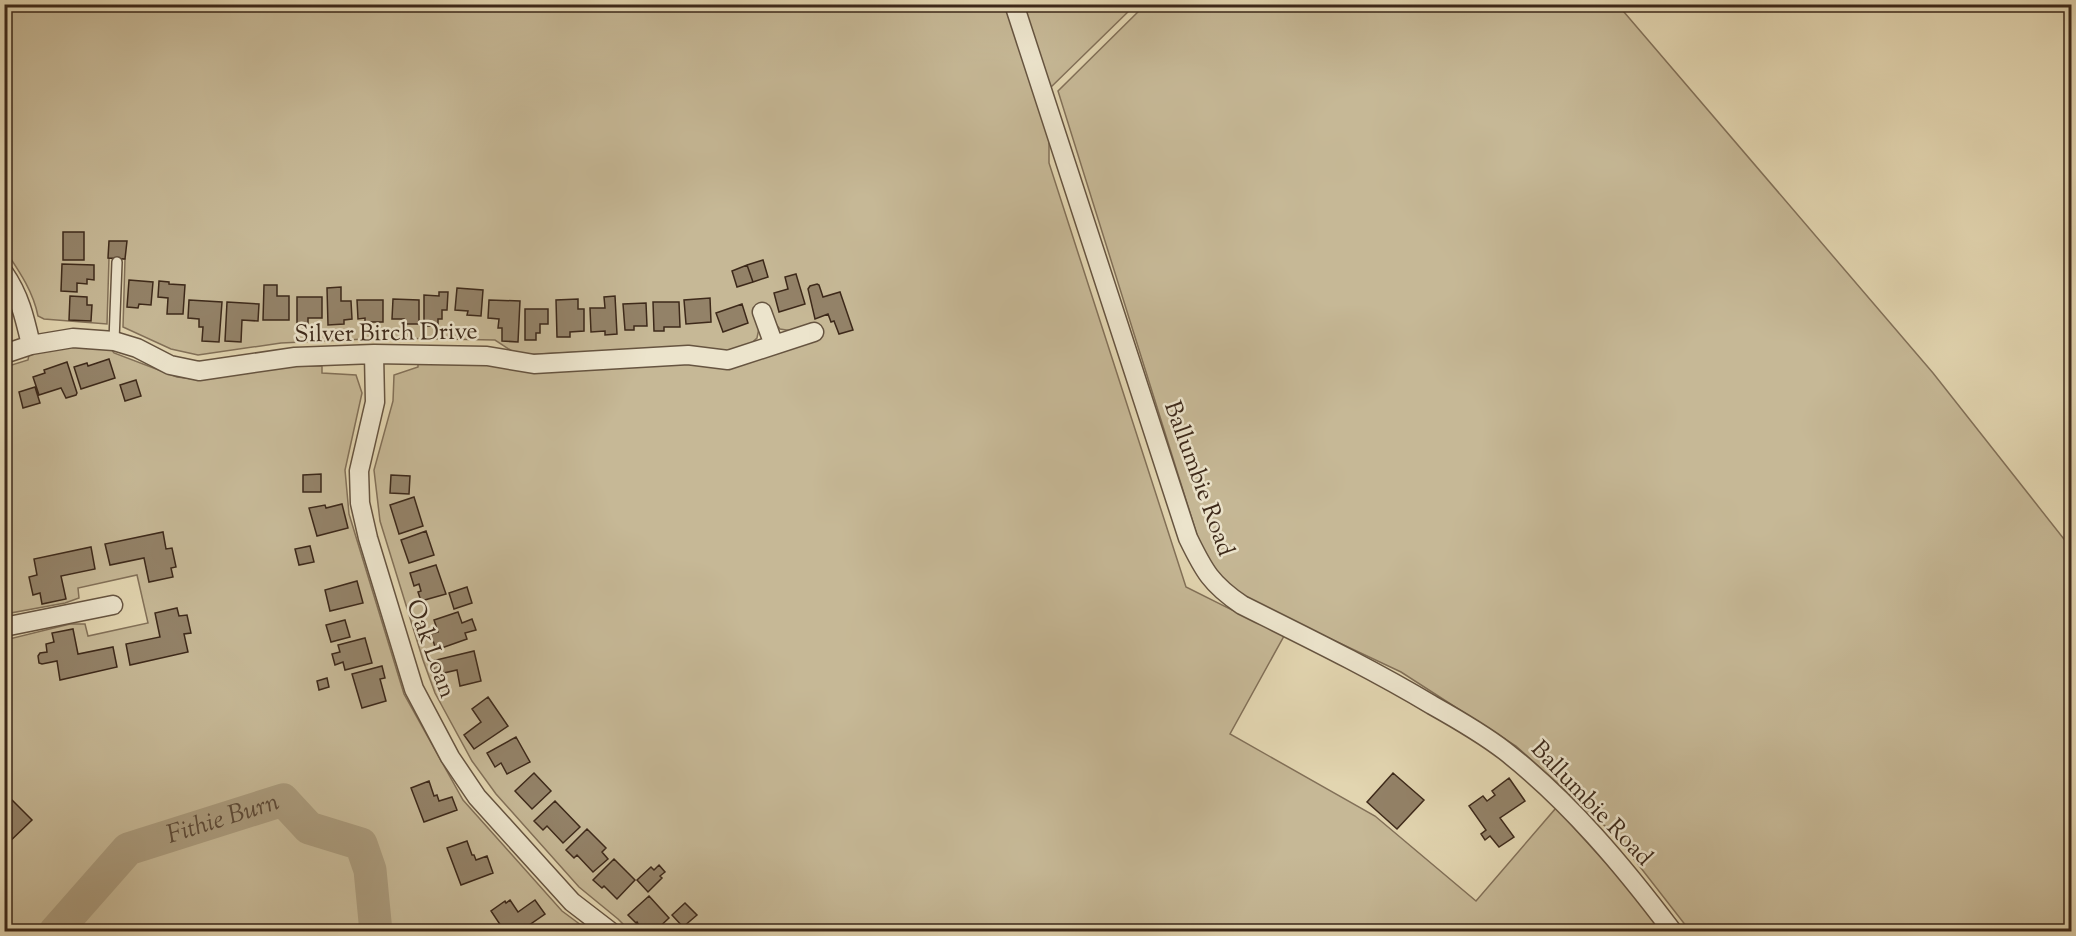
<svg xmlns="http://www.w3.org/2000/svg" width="2076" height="936" font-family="'Sorts Mill Goudy',serif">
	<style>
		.green { fill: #c6b896; stroke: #827058; stroke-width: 1.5 }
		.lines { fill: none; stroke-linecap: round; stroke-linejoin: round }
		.river { stroke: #aa9b7d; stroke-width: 33 }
		.building { fill: #938268; stroke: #3d291a; stroke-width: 1.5 }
		.service-casing { stroke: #665440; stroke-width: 12 }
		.minor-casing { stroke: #665440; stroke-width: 21 }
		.service { stroke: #ece4cc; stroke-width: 9 }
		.minor { stroke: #ece4cc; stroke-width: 18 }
		.labels { text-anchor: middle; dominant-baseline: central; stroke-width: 5; stroke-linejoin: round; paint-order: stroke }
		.street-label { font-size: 24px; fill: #3d291a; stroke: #ece4cc }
		.water-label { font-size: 26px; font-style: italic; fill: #5e4b38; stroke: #ece4cc }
	</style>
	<rect width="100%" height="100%" fill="#e2d5b0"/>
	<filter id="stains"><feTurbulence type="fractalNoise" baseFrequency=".00333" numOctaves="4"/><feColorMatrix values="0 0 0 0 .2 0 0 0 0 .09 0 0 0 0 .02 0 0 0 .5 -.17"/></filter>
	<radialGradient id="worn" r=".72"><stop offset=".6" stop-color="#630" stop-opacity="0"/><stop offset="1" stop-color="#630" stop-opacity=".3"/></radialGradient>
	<!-- green -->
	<path class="green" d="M 4,5 L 1135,5 L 1049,89 L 1049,163 L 1186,587 L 1284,636 L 1230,734 L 1375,816 L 1476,901 L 1556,808 L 1633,893 L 1663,931 L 630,931 L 618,919 L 579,887 L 496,794 L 472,761 L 435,693 L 423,660 L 380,521 L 374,470 L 393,401 L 394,375 L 418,367 L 418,361 L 688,362 L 729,367 L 792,331 L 780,329 L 774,322 L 759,328 L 757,338 L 747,347 L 719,352 L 687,347 L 518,355 L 495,340 L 388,338 L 281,343 L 198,355 L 171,349 L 123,327 L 125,259 L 109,258 L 107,324 L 44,319 L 38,316 C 33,291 19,271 5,250 Z
		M 1145,5 L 1618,5 L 1933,373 L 2071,548 L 2071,931 L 1690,931 L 1616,836 L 1516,746 L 1401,672 L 1244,598 L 1214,572 L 1197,535 L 1058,91 Z
		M 80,347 L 111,349 L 114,353 L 177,377 L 202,380 L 285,366 L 322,366 L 322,373 L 356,375 L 362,393 L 345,470 L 349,514 L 404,694 L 463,800 L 562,911 L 589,931 L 5,932 L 5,640 L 70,624 L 85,624 L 88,636 L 148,623 L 137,575 L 78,588 L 79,598 L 65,603 L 5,614 L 5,363 L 8,361 L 12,365 L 28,360 L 29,354 L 56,348 Z"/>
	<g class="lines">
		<!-- river -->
		<path class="river" id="s1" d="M 55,932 L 128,849 L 283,800 L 309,828 L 361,844 L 370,870 L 376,932"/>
	</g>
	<!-- building -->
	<path class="building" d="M 63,232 L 84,232 L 84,260 L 63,260 Z
		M 109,241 L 127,241 L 125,259 L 108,258 Z
		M 763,260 L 768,277 L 753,282 L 747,265 Z
		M 62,264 L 94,265 L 94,280 L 87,279 L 87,284 L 77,283 L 77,292 L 61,291 Z
		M 747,265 L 753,282 L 737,287 L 732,271 Z
		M 796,274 L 805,304 L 779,312 L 774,293 L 788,289 L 785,277 Z
		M 129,280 L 153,282 L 151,305 L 139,304 L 138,308 L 127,307 Z
		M 159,281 L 169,282 L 169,284 L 185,285 L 183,314 L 167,314 L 168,298 L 158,297 Z
		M 817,284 L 819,285 L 823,297 L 840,292 L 853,330 L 839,334 L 834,321 L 831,322 L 828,314 L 815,319 L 808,289 L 810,286 Z
		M 264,285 L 277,285 L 277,296 L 289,296 L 289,320 L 263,320 Z
		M 341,287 L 341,301 L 351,301 L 352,319 L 344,320 L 344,324 L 328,325 L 327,288 Z
		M 457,288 L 483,290 L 481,316 L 467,315 L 468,311 L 455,310 Z
		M 439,292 L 448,292 L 447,310 L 442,310 L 442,319 L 438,319 L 438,326 L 424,326 L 424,295 L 439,296 Z
		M 70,296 L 87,297 L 87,305 L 92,305 L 91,321 L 69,320 Z
		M 615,296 L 617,334 L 605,335 L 605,331 L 591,332 L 590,308 L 605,308 L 604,297 Z
		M 297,297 L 322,297 L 322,318 L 308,318 L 308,323 L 297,323 Z
		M 710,298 L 711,322 L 686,324 L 684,300 Z
		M 393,299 L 419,300 L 419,324 L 404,324 L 404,319 L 392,319 Z
		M 578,299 L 578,309 L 584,309 L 584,331 L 570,332 L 570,337 L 557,337 L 556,300 Z
		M 189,300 L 222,302 L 219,342 L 202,341 L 203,327 L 199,327 L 199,319 L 188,318 Z
		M 357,300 L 383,300 L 383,322 L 365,322 L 365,318 L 358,319 Z
		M 489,300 L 520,301 L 518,342 L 502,341 L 502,328 L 498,328 L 499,319 L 488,318 Z
		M 227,302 L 259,304 L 258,321 L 242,320 L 241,342 L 225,341 Z
		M 653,302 L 679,302 L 680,327 L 664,327 L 664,331 L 654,331 Z
		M 646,303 L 647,326 L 634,326 L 634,330 L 625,330 L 623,304 Z
		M 742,304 L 748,323 L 723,332 L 716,313 Z
		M 525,309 L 548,309 L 548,324 L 540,324 L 540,333 L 536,333 L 536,340 L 525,340 Z
		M 109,359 L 115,378 L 81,389 L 74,367 L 87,363 L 88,366 Z
		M 67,362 L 77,393 L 76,395 L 66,398 L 61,388 L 39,395 L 33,377 L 45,373 L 44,370 Z
		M 136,380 L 141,396 L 125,401 L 120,385 Z
		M 35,387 L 40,403 L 23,408 L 19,392 Z
		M 321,474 L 321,492 L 303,492 L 303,475 Z
		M 391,475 L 410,476 L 409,494 L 390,493 Z
		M 414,497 L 423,526 L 399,534 L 390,505 Z
		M 342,504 L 348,528 L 317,536 L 309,508 L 325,505 L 326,508 Z
		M 426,531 L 434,555 L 409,563 L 401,540 Z
		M 163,532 L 166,549 L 172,548 L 176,567 L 171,568 L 173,577 L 149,582 L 144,558 L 110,565 L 105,544 Z
		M 310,546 L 314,562 L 299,565 L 295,549 Z
		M 91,547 L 95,569 L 61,576 L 66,599 L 42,604 L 40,593 L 33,595 L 29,577 L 37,575 L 34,559 Z
		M 436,565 L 446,594 L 421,601 L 418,592 L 421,591 L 419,584 L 414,586 L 410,573 Z
		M 357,581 L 363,603 L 330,611 L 325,590 Z
		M 467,587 L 472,603 L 454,609 L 449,593 Z
		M 177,608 L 179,616 L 187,615 L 191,633 L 184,634 L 188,652 L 130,665 L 126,644 L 160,637 L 155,613 Z
		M 458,612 L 462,623 L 472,619 L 476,630 L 465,633 L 467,639 L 436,650 L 431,634 L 438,632 L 434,620 Z
		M 345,620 L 350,637 L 331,642 L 326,625 Z
		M 73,629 L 78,654 L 113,647 L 117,667 L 60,680 L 57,661 L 42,664 L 39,663 L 38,656 L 40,653 L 47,652 L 46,644 L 54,642 L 52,633 Z
		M 365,638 L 372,663 L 345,670 L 343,662 L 335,665 L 332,654 L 340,652 L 338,645 Z
		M 474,651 L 481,681 L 460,686 L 457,670 L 435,675 L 432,661 Z
		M 382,666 L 385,678 L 380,679 L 386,701 L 362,708 L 352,674 Z
		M 327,678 L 329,687 L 319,690 L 317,681 Z
		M 488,697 L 508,726 L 474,749 L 464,735 L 481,722 L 472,709 Z
		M 516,737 L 530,762 L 507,774 L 501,763 L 495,767 L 487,753 Z
		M 534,773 L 551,791 L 532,809 L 515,791 Z
		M 1393,773 L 1424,800 L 1397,829 L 1367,802 Z
		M 1509,778 L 1525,801 L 1500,818 L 1514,837 L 1499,847 L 1490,836 L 1485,840 L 1481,834 L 1486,830 L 1469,806 L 1483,796 L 1487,801 L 1495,795 L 1492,791 Z
		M 429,781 L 434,796 L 437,795 L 439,801 L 452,797 L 457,810 L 424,822 L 411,788 Z
		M 4,792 L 32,820 L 4,847 Z
		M 555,801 L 580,827 L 563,843 L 547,826 L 543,830 L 534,821 Z
		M 587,829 L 606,848 L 602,852 L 608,859 L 593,872 L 577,855 L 574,858 L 566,850 Z
		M 467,841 L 472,855 L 474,855 L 476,860 L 487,856 L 493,873 L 461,885 L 447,848 Z
		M 614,859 L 635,880 L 617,899 L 604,886 L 602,888 L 593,880 Z
		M 659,865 L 665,872 L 660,876 L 662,878 L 648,892 L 637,880 L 651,867 L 654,870 Z
		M 649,896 L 669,918 L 654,932 L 643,932 L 637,922 L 636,923 L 628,915 Z
		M 510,900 L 518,912 L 535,900 L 545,914 L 519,932 L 505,932 L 491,911 L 505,901 L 506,903 Z
		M 685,903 L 697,915 L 683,927 L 672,915 Z"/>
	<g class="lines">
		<defs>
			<path id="service" d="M 114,341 L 117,262"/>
			<path id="minor" d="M 1014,4 L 1188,538 C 1204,571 1211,584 1242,605 C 1306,637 1370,668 1432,705 C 1457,719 1483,734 1505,751 C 1570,802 1624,867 1673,932
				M 4,273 C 20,296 25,319 31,345
				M 762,312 L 774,345
				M 4,354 L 31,345 L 73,338 L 114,341 L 137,348 L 170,365 L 199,371 L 295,357 L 374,354 L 487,356 L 534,364 L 688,355 L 728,360 L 814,332
				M 374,354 L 375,402 L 359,471 L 360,503 L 368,538 L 414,689 L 450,757 L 477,797 L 572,902 L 611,932
				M 4,627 L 113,605"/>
		</defs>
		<!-- service casing -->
		<use href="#service" class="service-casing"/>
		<!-- minor casing -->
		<use href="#minor" class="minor-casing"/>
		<!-- service -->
		<use href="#service" class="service"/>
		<!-- minor -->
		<use href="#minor" class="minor"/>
	</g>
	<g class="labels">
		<!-- street labels -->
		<g class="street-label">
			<text transform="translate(386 334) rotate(-1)">Silver Birch Drive</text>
			<text transform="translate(1198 479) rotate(70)">Ballumbie Road</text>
			<text transform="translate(430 649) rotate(70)">Oak Loan</text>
			<text transform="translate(1591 804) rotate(46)">Ballumbie Road</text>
		</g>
		<!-- water labels -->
		<g class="water-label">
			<text stroke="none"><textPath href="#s1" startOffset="210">Fithie Burn</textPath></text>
		</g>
	</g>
	<!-- margin -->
	<rect width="2076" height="936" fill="none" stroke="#e2d5b0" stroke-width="24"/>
	<rect x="6" y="6" width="2064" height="924" fill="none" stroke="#3d291a" stroke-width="3"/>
	<rect x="12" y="12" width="2052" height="912" fill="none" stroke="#3d291a" stroke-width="1.5"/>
	<rect width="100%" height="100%" filter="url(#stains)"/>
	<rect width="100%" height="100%" fill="url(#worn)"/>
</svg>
